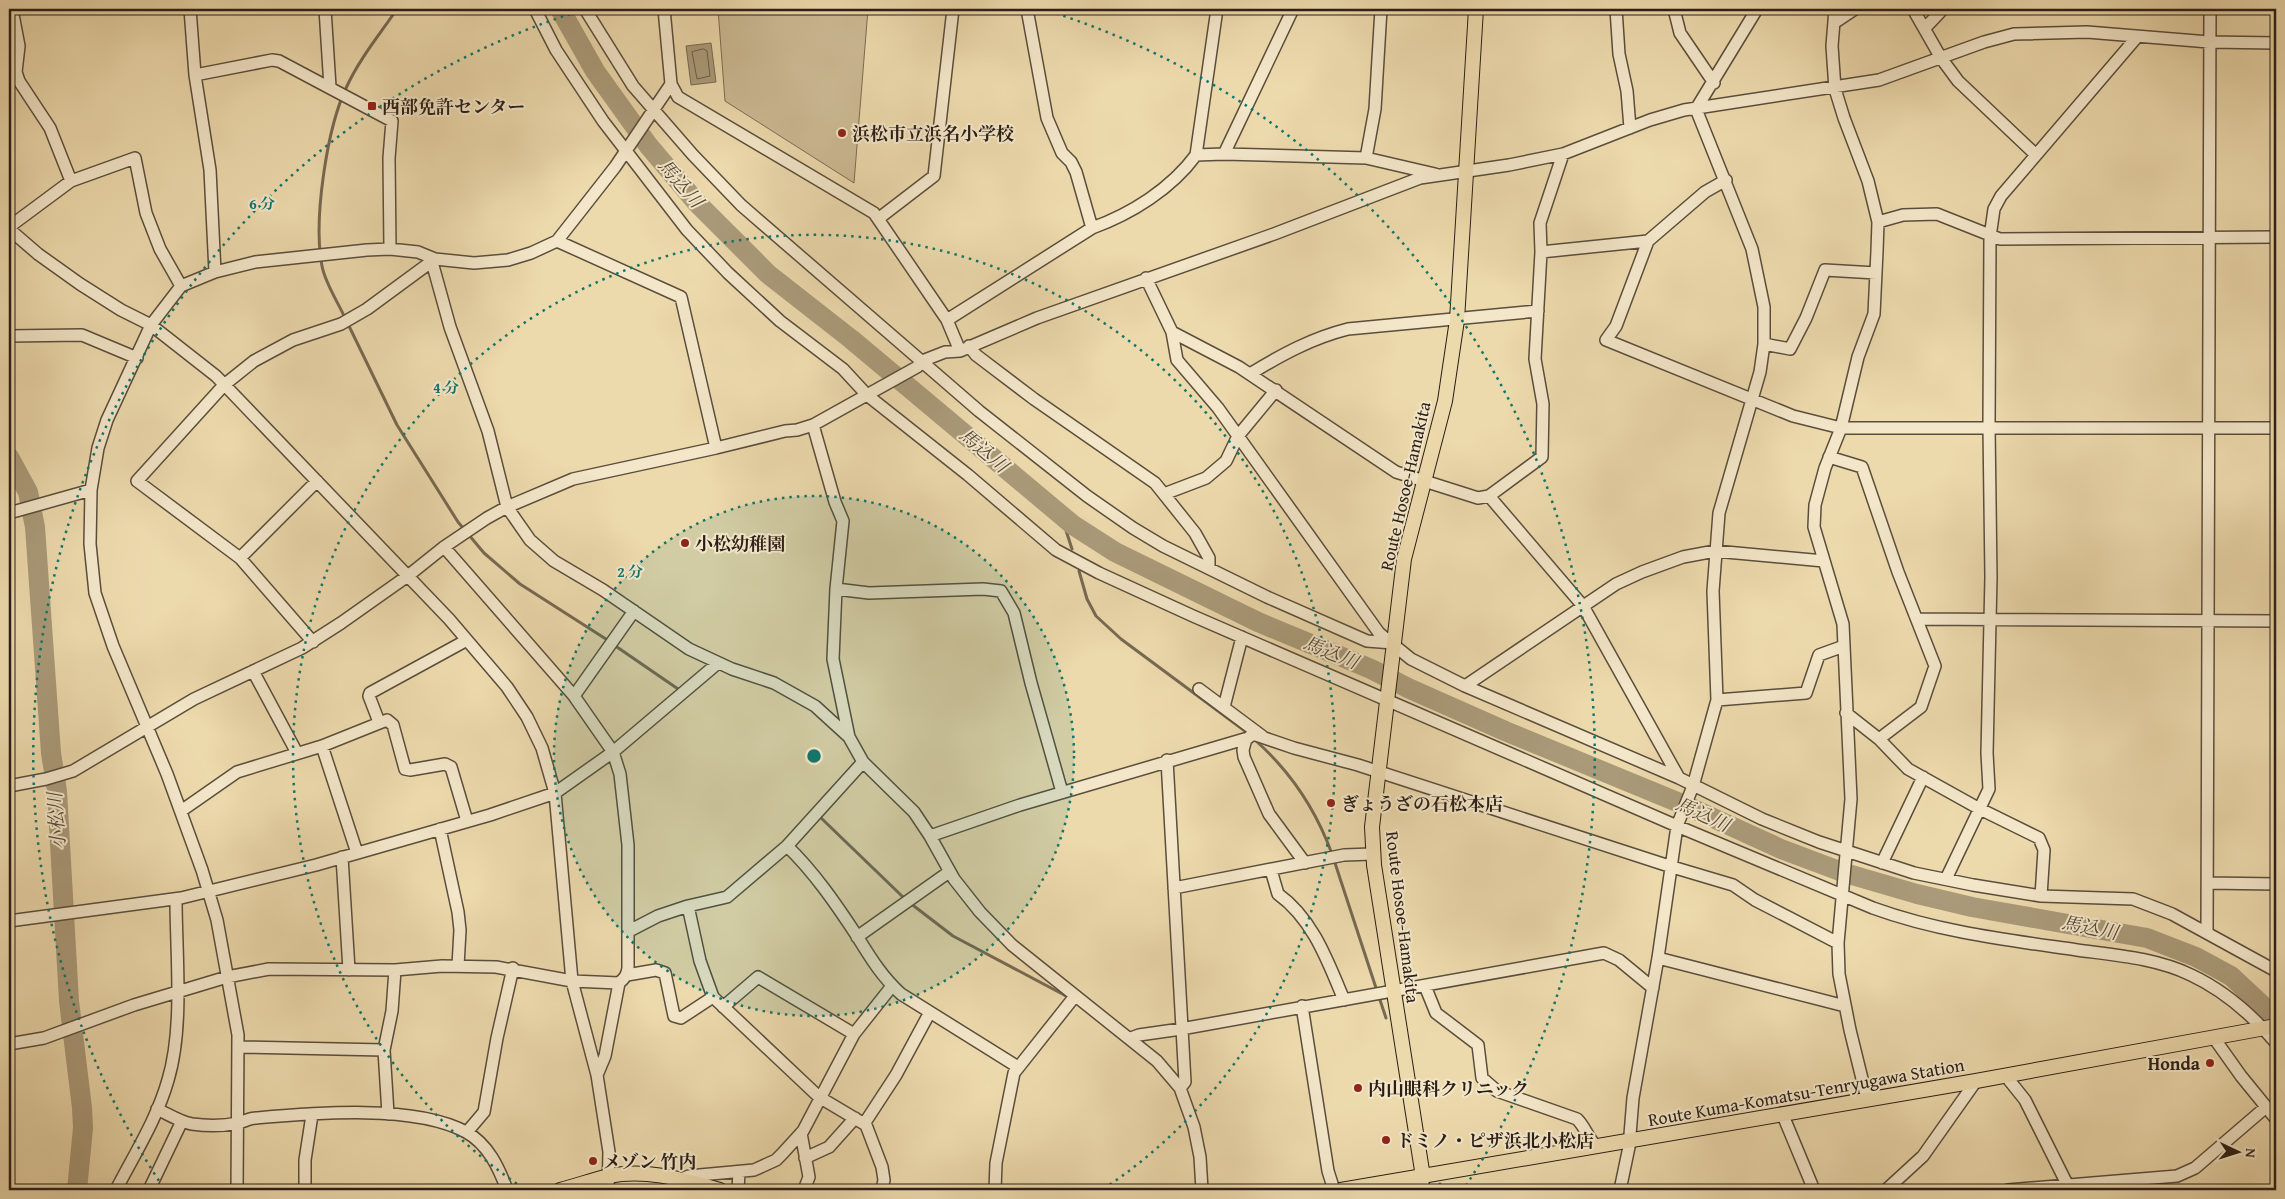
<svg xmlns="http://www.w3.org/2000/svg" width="2285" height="1199" font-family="'Gentium Book Plus','Noto Serif JP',serif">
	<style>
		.pitch { fill: #cbb993; stroke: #7a6c55 }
		.water { fill: #aa9a79; stroke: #776952 }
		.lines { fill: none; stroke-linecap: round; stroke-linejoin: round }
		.shore { stroke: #6a5c48; stroke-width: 1 }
		.stream { stroke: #776952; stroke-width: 3 }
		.river { stroke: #aa9a79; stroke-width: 20 }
		.minor-casing { stroke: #5a4e3c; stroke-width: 14 }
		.major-casing { stroke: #2a1f17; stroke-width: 16 }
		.minor { stroke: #f3e6c9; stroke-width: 11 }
		.major { stroke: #ecd9ac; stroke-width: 14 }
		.ring { fill: none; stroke: #0f766e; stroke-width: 2.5; stroke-dasharray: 2.5 5 }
		.poi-dot { fill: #8f2418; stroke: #f3e6c9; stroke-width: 2 }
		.labels { text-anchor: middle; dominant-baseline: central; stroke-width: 4; stroke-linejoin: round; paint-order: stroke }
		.poi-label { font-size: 18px; font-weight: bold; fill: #2a1f17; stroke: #f3e6c9; text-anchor: start }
		.street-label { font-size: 18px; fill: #2a1f17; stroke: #f3e6c9 }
		.water-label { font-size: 19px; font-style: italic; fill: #574a39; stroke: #f3e6c9 }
		.centre { fill: #0f766e; stroke: #f3e6c9; stroke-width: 2.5 }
		.ring-label { font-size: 15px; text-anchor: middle; font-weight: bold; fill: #0f766e; stroke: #f3e6c9; stroke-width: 4; stroke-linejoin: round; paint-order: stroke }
	</style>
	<rect width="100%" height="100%" fill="#ecd9ac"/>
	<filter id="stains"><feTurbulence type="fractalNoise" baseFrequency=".004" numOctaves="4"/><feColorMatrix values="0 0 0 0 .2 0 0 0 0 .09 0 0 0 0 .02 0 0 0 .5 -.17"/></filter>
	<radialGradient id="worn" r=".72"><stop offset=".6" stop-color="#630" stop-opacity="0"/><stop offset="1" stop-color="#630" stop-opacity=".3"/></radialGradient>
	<!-- pitch -->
	<path class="pitch" d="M 718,9 L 868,9 L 854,183 L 725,101 Z"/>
	<!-- water -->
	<path class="water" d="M 711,43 L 716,82 L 691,85 L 686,46 Z"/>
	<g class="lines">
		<!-- shore -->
		<path class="shore" d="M 704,49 L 707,51 L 710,76 L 697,79 L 692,52 Z"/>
		<!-- stream -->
		<path class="stream" d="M 345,318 C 338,302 325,283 322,266 C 313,220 327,127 347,86 C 360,58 380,34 397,9
			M 348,324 L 397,425 L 458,522 L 484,553 L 520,584 L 609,641
			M 1061,515 L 1072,549
			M 1079,571 L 1087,599 L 1096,616 L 1121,639 L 1249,734
			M 614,645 L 681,691
			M 1255,740 C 1290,771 1316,810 1332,854
			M 819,816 L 903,897
			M 1334,860 L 1377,991
			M 910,903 L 953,936 L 1068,997
			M 1379,997 L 1386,1018
			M 1440,1184 L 1442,1190"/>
		<!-- river -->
		<path class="river" d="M 560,9 L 595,71 L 648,145 L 697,203 L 768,274 L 851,339 L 1073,525 L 1115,552 L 1258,622 L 1371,669 L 1408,688 L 1505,731 L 1687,806 L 1781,849 L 1845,873 L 1917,894 L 1972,907 L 2147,938 L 2196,957 L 2231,976 L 2276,1018
			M 9,457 L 28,492 L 35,527 L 51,753 L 57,791 L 69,1001 L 82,1108 L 83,1128 L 77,1190"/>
		<defs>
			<path id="minor" d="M 12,9 L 19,46 L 16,72 L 19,81 L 50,128 L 71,181
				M 190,9 L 195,75 L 210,170 L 215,272
				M 325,9 L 330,87
				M 535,9 L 556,50 L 603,121 L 687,230 L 728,273 L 780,321 L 843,369 L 867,395 L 968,475 L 1056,550 L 1099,573 L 1193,616 L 1677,826 L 1873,908 C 1939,932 2008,940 2077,950 C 2114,955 2156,958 2191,975 C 2223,990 2253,1016 2276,1043
				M 585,9 L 633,86 L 693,155 L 741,205 L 979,411 L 1087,496 L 1133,528 L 1163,546 L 1267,597 L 1367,641 L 1393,643
				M 664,9 L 671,84 L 678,97 L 874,213 L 947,320 L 960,351
				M 1027,9 L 1047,118 L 1062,153 L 1071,162 L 1076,172 L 1092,228
				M 1616,9 L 1619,54 L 1627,91 L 1630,128
				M 1674,9 L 1680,33 L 1714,83
				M 1835,9 L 1832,46 L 1835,89 L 1844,118 L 1868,181 L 1878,222 L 1877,251 L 1874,314 L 1858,357 L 1841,428 L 1825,468 L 1815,505 L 1814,527 L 1843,624 L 1851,799 L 1838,943 L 1839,974 L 1850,1030 L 1867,1099
				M 1913,9 L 1941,58 L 1958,81 L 2035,154
				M 1834,23 L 1855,9
				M 1925,28 L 1943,9
				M 195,75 L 272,60 L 279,61 L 392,121 L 389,158 L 390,249
				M 1224,154 L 1293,9
				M 1196,155 L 1224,154 L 1366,158 L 1435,174
				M 1366,158 L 1375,109 L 1381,9
				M 1726,180 L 1705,192 L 1648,241 L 1616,326 L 1606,340 L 1793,416 L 1841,428 L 2276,428
				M 878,219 L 934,176 L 953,9
				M 1878,222 L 1903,215 L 1937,214 L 2000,239 L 2276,237
				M 9,227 L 71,181 L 135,158 L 146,213 L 160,249 L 181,286
				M 9,229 L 38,254 L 80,284 L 121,310 L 151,325 L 216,376 L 449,619 L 507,687 L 527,717 L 542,748 L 555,793 L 572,981 L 597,1075 L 609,1152 L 608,1190
				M 557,241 L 681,297 L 716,448
				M 1541,252 L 1648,241
				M 432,262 L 450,327 L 488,431 L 507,507 L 530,540 L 554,561 L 603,590 L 689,649 L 732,669 L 774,683 L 815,706 L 849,737
				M 1146,278 L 1172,332 L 1239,367 L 1396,472 L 1478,498 L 1489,496 L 1542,457 L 1543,404 L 1535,359 L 1541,252 L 1540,223 L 1563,154
				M 947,320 L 1092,228 C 1131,214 1171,189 1196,155 L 1217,9
				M 1172,332 L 1177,360 L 1218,408 L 1379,633 L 1411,659 L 1465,686 L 1679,778 L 1762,819 L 1819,842 L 1914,873 L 1973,885 L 2041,896 L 2133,899 L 2172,914 L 2276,971
				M 9,336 L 82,335 L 137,358
				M 1764,344 L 1790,349 L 1806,318 L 1825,270 L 1876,273
				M 969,346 L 976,355 L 1034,399 L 1155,483 L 1195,533 L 1209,558 L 1209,567
				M 1250,374 C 1281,355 1312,338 1348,329 L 1538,311
				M 813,425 L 835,502 L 843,521 L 836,589 L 833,659 L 849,737 L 863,762 L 914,812 L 930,836 L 954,879 L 980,912 L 1012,945 L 1157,1061 L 1180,1088 L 1194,1127 L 1200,1157 L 1202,1190
				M 1829,457 L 1862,467 L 1898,572 L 1935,666 L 1921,707 L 1879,739
				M 1164,494 L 1206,478 L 1226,461 L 1238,436 L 1276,390
				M 1489,496 L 1583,606 L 1679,778
				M 9,513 L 91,490
				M 240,558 L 317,481
				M 836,589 L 869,593 L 983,589 L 1001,591 L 1014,613 L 1031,683 L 1062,792
				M 1918,619 L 2276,621
				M 313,642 L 240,558 L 137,481 L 224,385 L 254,361 L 293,340 L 341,324 L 367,309 L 435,259
				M 253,671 L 297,753
				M 1465,686 L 1616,584 L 1642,572 L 1683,557 L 1715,551 L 1824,561
				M 1199,689 L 1262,736
				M 574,696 L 634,611
				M 1717,700 L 1806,693 L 1819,655 L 1844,646
				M 1224,707 L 1242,637
				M 1846,713 L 1879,739 L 1908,769 L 1978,808 L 2039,838 L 2044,850 L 2041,896
				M 379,722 L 369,696 L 370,693 L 467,640
				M 1246,739 L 1243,750 L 1244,757 L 1269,814 L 1305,863
				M 322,746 L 357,853
				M 1167,760 L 1185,1082 L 1180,1088
				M 9,786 L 46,779 L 73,771 L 194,699 L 302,648 L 341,623 L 409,575 L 444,547 L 487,518 L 507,507 L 573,479 L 716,448 L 785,431 L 797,430 L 813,425 L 917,367 L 922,361 L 945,352 L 960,351 L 1037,318 L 1274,234 L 1420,178 L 1509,165 L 1563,154 L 1650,120 L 1684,110 L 1879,80 L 1984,42 L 2014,34 L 2087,32 L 2209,42 L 2276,43
				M 181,811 L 237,772 L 322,746 L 387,720 L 393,725 L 405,769 L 410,770 L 445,764 L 451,767 L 467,821
				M 440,829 L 458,912 L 460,930 L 458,966
				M 930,836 L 1020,805 L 1248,738 L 1253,734 L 1294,748 L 1358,765 L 1669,866 L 1733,885 L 1755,900 L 1838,943
				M 787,846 C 814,872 836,904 857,936 C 870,957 882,977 901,994 L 1018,1067
				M 342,857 L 349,970
				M 1882,863 L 1923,777
				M 1271,870 L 1278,894 C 1313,919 1328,962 1344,1000
				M 1946,879 L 1989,789 L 1987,753 L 1991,577 L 1989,427 L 1990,237 L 1994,209 L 2001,196 L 2137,37
				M 2208,883 L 2276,884
				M 1174,888 L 1344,855 L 1372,854
				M 688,906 L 700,961 L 713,997 L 819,1097 L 866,1125 L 882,1167 L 884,1180 L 882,1190
				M 9,921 L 181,898 L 316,865 L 490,815 L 555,793 L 613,752 L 718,663
				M 629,931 L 658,916 L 688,906 L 727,897 L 787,846 L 863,762
				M 2207,932 L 2210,9
				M 857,937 L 949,872
				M 1658,958 L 1845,1006
				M 627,975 L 656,970 L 665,973 L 674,1016 L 681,1018 L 713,997
				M 1425,986 L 1436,1013 L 1478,1045 L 1482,1078 L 1497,1091 L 1577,1119 C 1586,1128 1587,1137 1596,1146
				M 1302,1006 L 1328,1171 L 1334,1190
				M 723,1007 L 758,977 L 854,1034
				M 1131,1038 L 1139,1035 L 1181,1029 L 1604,953 L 1619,960 L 1653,988
				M 2214,1038 L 2241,1076 L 2276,1119
				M 9,1044 L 44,1038 L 134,1005 L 227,977 L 269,969 L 395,970 L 442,966 L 496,967 L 572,981 L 619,983 C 625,978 627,975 628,968 L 628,845 L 620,774 L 613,752 L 574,696 L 444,547
				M 239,1047 L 384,1050
				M 597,1075 L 605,1056 L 619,983
				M 2005,1075 L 2025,1100 L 2070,1190
				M 157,1109 C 168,1114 180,1122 192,1124 C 206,1126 224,1126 238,1123 C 244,1122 249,1118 256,1118 C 314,1113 415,1104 466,1132 C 488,1144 499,1168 507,1190
				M 1782,1113 L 1814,1190
				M 388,1114 L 384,1050 L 392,1011 L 395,970
				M 864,1124 L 896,1075 L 930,1012
				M 467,1132 L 484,1112 L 497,1038 L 513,968
				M 801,1133 L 809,1177 L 804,1190
				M 805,1158 L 829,1147 L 855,1118
				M 1423,1177 L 1423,1190
				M 681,1179 L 689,1176 L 754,1170 L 776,1160 L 782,1154 L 803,1131 L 854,1034 L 892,986
				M 116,1190 C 134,1155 157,1119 168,1080 C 184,1027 176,955 176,899
				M 149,1190 L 182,1121
				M 237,1190 L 238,1035 L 217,920 L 202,870 L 167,774 L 113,646 L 95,593 L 90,544 L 91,490 L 98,448 L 107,420 L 151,325 L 181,286 L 215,272 L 255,262 L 367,250 L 390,249 L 418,252 L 435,259 L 474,263 L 508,260 L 531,253 L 557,241 L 615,167 L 671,84
				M 305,1190 L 305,1160 L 312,1115
				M 738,1190 L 739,1172
				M 995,1190 L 996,1163 L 1014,1073 L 1075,996
				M 1620,1190 L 1629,1147 L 1633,1098 L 1658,958 L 1677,826 L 1693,786 L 1717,700 L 1713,591 L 1719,513 L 1760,372 L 1764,344 L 1764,307 L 1752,249 L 1696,109 L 1757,9
				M 1886,1190 L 1923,1156 L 1976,1081
				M 2008,1190 L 2177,1176 L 2195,1168 L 2266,1107"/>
			<path id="major" d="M 1423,1177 L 1374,865 L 1372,827 L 1404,559 L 1445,401 L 1457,320 L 1476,9
				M 560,1190 C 576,1186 592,1180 609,1176 C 646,1168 684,1180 720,1190
				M 1341,1190 L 1976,1081 L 2276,1026"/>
		</defs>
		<!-- minor casing -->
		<use href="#minor" class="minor-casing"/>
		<!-- major casing -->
		<use href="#major" class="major-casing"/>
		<!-- minor -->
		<use href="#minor" class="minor"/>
		<!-- major -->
		<use href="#major" class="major"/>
	</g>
	<!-- distance rings -->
	<circle cx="814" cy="756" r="260" fill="#0f766e" fill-opacity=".12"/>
	<g class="ring">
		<circle cx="814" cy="756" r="260"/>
		<path d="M523 1188A521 521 0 1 1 1105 1188"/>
		<path d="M163 1187A781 781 0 0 1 586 9M1042 9A781 781 0 0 1 1465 1187"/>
	</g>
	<!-- markers -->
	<g class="poi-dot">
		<rect x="367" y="101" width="10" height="10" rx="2.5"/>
		<circle cx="842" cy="133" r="5"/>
		<circle cx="685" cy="543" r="5"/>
		<circle cx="1331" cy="803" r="5"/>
		<circle cx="2210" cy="1063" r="5"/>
		<circle cx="1358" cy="1088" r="5"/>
		<circle cx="1386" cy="1140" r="5"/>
		<circle cx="593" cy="1161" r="5"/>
	</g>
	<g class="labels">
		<!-- poi labels -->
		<g class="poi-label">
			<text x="382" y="106">西部免許センター</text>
			<text x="852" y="133">浜松市立浜名小学校</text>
			<text x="695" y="543">小松幼稚園</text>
			<text x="1341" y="803">ぎょうざの石松本店</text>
			<text x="2200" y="1063" text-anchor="end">Honda</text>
			<text x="1368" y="1088">内山眼科クリニック</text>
			<text x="1396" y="1140">ドミノ・ピザ浜北小松店</text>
			<text x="603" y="1161">メゾン 竹内</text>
		</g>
		<!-- street labels -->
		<g class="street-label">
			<text transform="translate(1405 486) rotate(-77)">Route Hosoe-Hamakita</text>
			<text transform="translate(1403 917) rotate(83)">Route Hosoe-Hamakita</text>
			<text transform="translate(1806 1092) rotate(-10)">Route Kuma-Komatsu-Tenryugawa Station</text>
		</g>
		<!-- water labels -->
		<g class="water-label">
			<text transform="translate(681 183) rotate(49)">馬込川</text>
			<text transform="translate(984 450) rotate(40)">馬込川</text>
			<text transform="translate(1331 652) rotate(22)">馬込川</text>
			<text transform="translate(1703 814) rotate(24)">馬込川</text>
			<text transform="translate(56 821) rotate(-94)">小松川</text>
			<text transform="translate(2090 927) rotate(11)">馬込川</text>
		</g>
	</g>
	<circle cx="814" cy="756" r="8" class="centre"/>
	<g class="ring-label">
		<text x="262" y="209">6 分</text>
		<text x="446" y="393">4 分</text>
		<text x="630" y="577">2 分</text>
	</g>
	<!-- margin -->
	<rect width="2285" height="1199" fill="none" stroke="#ecd9ac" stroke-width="30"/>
	<rect x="10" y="10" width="2265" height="1179" fill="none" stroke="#2a1f17" stroke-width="2.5"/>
	<rect x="15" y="15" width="2255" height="1169" fill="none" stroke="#2a1f17"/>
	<!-- north arrow -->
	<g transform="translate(2238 1152) rotate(94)" stroke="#f3e6c9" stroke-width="4" paint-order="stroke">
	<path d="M0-4L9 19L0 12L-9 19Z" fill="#2a1f17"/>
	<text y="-8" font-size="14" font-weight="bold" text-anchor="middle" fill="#2a1f17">N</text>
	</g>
	<rect width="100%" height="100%" filter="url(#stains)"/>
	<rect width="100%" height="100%" fill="url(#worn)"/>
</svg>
